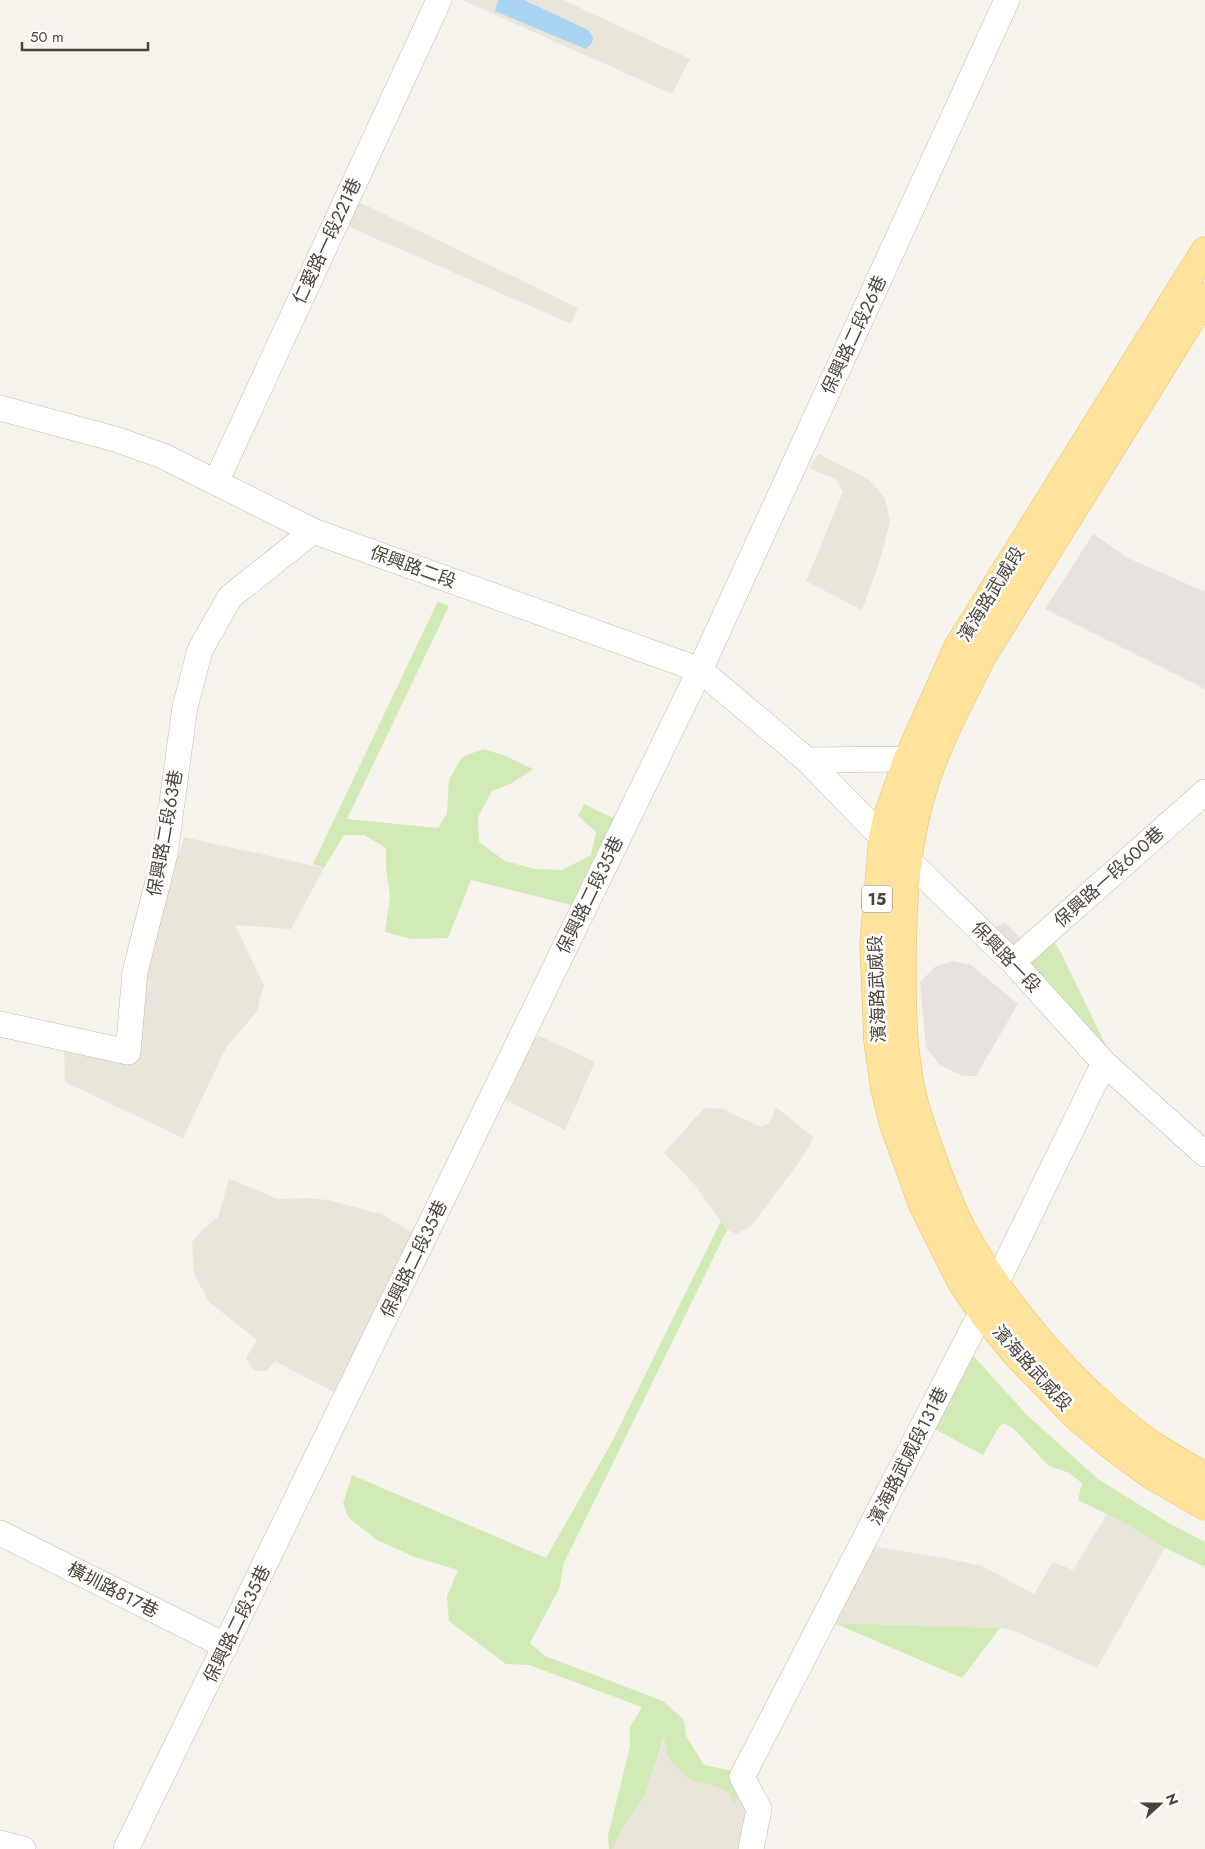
<svg xmlns="http://www.w3.org/2000/svg" width="1205" height="1849" font-family="Jost,'Noto Sans TC',sans-serif">
	<style>
		.residential { fill: #eae5da }
		.industrial { fill: #e6e2dd }
		.green { fill: #d2eab5 }
		.water { fill: #a9d4f2 }
		.lines { fill: none; stroke-linecap: round; stroke-linejoin: round }
		.minor-casing { stroke: #c2bbae; stroke-width: 26 }
		.major-casing { stroke: #e6c16a; stroke-width: 29 }
		.minor { stroke: #fff; stroke-width: 25 }
		.major { stroke: #ffe39c; stroke-width: 28 }
		.labels { text-anchor: middle; dominant-baseline: central; stroke-width: 5; stroke-linejoin: round; paint-order: stroke }
		.shield { fill: #fff; stroke: #817c74; stroke-width: 1 }
		.shield-label { font-size: 16px; font-weight: bold; fill: #4b4439 }
		.street-label { font-size: 18px; fill: #4b4439; stroke: #fff }
	</style>
	<rect width="100%" height="100%" fill="#f6f3ec"/>
	<!-- residential -->
	<path class="residential" d="M 462,0 L 563,0 L 690,59 L 672,94 Z
		M 353,199 L 578,308 L 571,324 L 338,222 Z
		M 819,454 L 868,479 L 885,498 L 890,522 L 880,560 L 862,610 L 806,581 L 843,492 L 836,479 L 809,468 Z
		M 184,837 L 324,868 L 291,929 L 235,925 L 264,985 L 257,1011 L 226,1048 L 183,1138 L 65,1082 L 64,1046 L 139,1046 L 154,931 Z
		M 540,1036 L 595,1062 L 565,1130 L 504,1099 L 534,1038 Z
		M 776,1107 L 814,1138 L 802,1158 L 752,1225 L 737,1234 L 727,1230 L 694,1184 L 664,1153 L 704,1108 L 722,1109 L 761,1127 L 770,1123 Z
		M 229,1179 L 278,1199 L 307,1198 L 328,1200 L 381,1214 L 415,1234 L 337,1394 L 275,1361 L 267,1371 L 254,1371 L 246,1358 L 257,1340 L 209,1302 L 194,1274 L 192,1242 L 201,1231 L 218,1217 Z
		M 1107,1514 L 1123,1522 L 1165,1548 L 1097,1668 L 1015,1631 L 1000,1628 L 834,1623 L 872,1546 L 945,1558 L 982,1566 L 1034,1594 L 1053,1562 L 1073,1570 Z
		M 665,1736 L 690,1781 L 710,1784 L 729,1793 L 733,1805 L 745,1791 L 748,1849 L 612,1849 L 627,1820 L 643,1799 Z"/>
	<!-- industrial -->
	<path class="industrial" d="M 1093,534 L 1128,558 L 1205,592 L 1205,689 L 1045,609 Z
		M 1004,922 L 1025,942 L 1011,960 L 982,936 Z
		M 954,961 L 971,965 L 1018,1004 L 976,1076 L 963,1076 L 940,1065 L 926,1048 L 920,982 L 936,966 Z"/>
	<!-- green -->
	<path class="green" d="M 438,601 L 449,606 L 347,819 L 438,828 L 447,813 L 449,780 L 462,757 L 483,749 L 506,756 L 533,769 L 512,783 L 492,791 L 478,817 L 479,842 L 505,861 L 534,869 L 562,870 L 591,855 L 596,832 L 578,816 L 584,804 L 613,818 L 624,818 L 575,906 L 471,880 L 448,938 L 411,939 L 385,932 L 390,897 L 386,868 L 386,848 L 364,835 L 344,835 L 324,868 L 313,864 Z
		M 1052,938 L 1061,953 L 1111,1056 L 1026,965 Z
		M 721,1221 L 727,1230 L 563,1565 L 560,1587 L 530,1643 L 545,1656 L 663,1701 L 684,1720 L 686,1736 L 704,1765 L 738,1772 L 745,1791 L 733,1805 L 729,1793 L 710,1784 L 691,1781 L 668,1757 L 664,1737 L 643,1799 L 627,1820 L 612,1849 L 609,1849 L 608,1836 L 630,1747 L 630,1727 L 642,1707 L 529,1665 L 506,1664 L 449,1621 L 447,1596 L 458,1570 L 415,1557 L 377,1540 L 349,1518 L 343,1504 L 352,1475 L 546,1558 L 612,1442 Z
		M 966,1348 L 1027,1415 L 1098,1479 L 1167,1522 L 1205,1542 L 1205,1567 L 1165,1548 L 1123,1522 L 1078,1500 L 1082,1483 L 1067,1472 L 1049,1466 L 1013,1428 L 1003,1423 L 997,1430 L 983,1455 L 929,1426 Z
		M 834,1623 L 1000,1628 L 962,1678 Z"/>
	<!-- water -->
	<path class="water" d="M 498,0 L 524,0 L 588,30 L 593,37 L 592,43 L 586,49 L 495,11 Z"/>
	<g class="lines">
		<defs>
			<path id="minor" d="M 0,408 L 115,439 L 163,456 L 313,531 L 700,670 L 807,760 L 883,838 L 907,859 L 1013,962 L 1104,1063 L 1205,1154
				M 216,482 L 439,0
				M 807,760 L 908,759
				M 1013,962 L 1205,792
				M 0,1024 L 128,1052 L 135,972 L 165,854 L 185,707 L 200,650 L 230,597 L 313,531
				M 0,1533 L 226,1646
				M 0,1843 L 23,1849
				M 126,1849 L 700,670 L 1007,0
				M 751,1849 L 759,1809 L 742,1777 L 996,1284 L 1104,1063"/>
			<path id="major" d="M 1205,251 L 958,647 L 908,759 L 888,815 L 883,838 L 874,943 L 878,1041 L 884,1084 L 894,1125 L 923,1205 L 961,1281 L 982,1312 L 1017,1355 L 1076,1416 L 1108,1443 L 1153,1476 L 1205,1506
				M 1205,297 L 984,653 C 963,694 941,735 926,779 C 906,838 902,902 902,963 C 902,1000 902,1037 908,1073 C 912,1103 923,1132 933,1160 C 942,1185 952,1212 965,1235 C 1008,1312 1080,1394 1152,1445 C 1169,1456 1187,1466 1205,1477"/>
		</defs>
		<!-- minor casing -->
		<use href="#minor" class="minor-casing"/>
		<!-- major casing -->
		<use href="#major" class="major-casing"/>
		<!-- minor -->
		<use href="#minor" class="minor"/>
		<!-- major -->
		<use href="#major" class="major"/>
	</g>
	<g class="labels">
		<!-- shield labels -->
		<rect class="shield" x="862" y="885.5" width="30" height="27" rx="4"/>
		<g class="shield-label">
			<text x="877" y="899">15</text>
		</g>
		<!-- street labels -->
		<g class="street-label">
			<text transform="translate(327 241) rotate(-65)">仁愛路一段221巷</text>
			<text transform="translate(854 335) rotate(-65)">保興路二段26巷</text>
			<text transform="translate(413 567) rotate(20)">保興路二段</text>
			<text transform="translate(991 594) rotate(-58)">濱海路武威段</text>
			<text transform="translate(165 833) rotate(-80)">保興路二段63巷</text>
			<text transform="translate(1109 877) rotate(-42)">保興路一段600巷</text>
			<text transform="translate(590 895) rotate(-64)">保興路二段35巷</text>
			<text transform="translate(1006 957) rotate(46)">保興路一段</text>
			<text transform="translate(877 989) rotate(-92)">濱海路武威段</text>
			<text transform="translate(414 1259) rotate(-64)">保興路二段35巷</text>
			<text transform="translate(1032 1368) rotate(48)">濱海路武威段</text>
			<text transform="translate(908 1456) rotate(-63)">濱海路武威段131巷</text>
			<text transform="translate(113 1590) rotate(27)">橫圳路817巷</text>
			<text transform="translate(237 1624) rotate(-64)">保興路二段35巷</text>
		</g>
	</g>
	<!-- north arrow -->
	<g transform="translate(1160 1804) rotate(69)" stroke="#ffffff" stroke-width="4" paint-order="stroke">
	<path d="M0-4L9 19L0 12L-9 19Z" fill="#4b4439"/>
	<text y="-8" font-size="14" font-weight="bold" text-anchor="middle" fill="#4b4439">N</text>
	</g>
	<!-- scale -->
	<path d="M22 42v8h126v-8" fill="none" stroke="#4b4439" stroke-width="2.5"/>
	<text x="30" y="42" font-size="15" fill="#4b4439" stroke="#ffffff" stroke-width="4" paint-order="stroke">50 m</text>
</svg>
